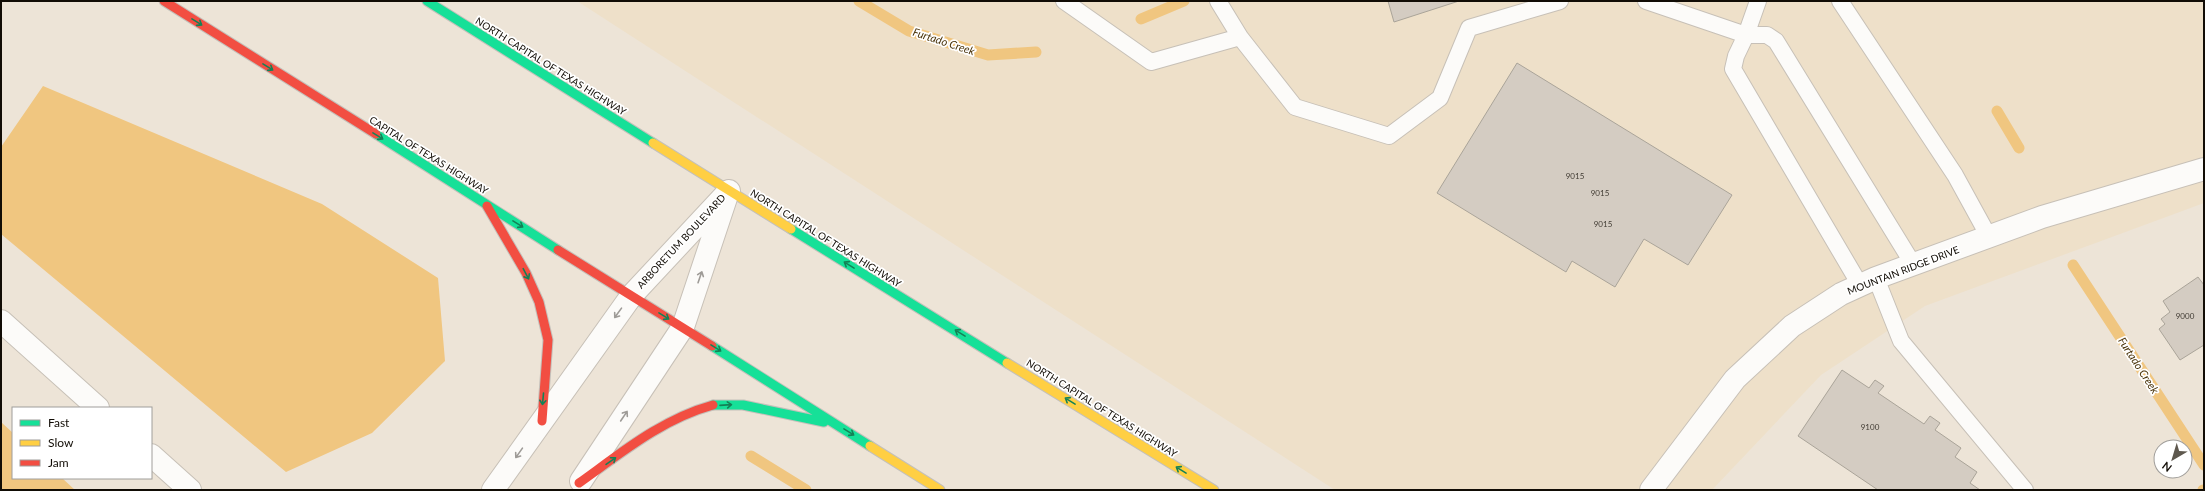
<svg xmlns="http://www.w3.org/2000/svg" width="2205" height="491" font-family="Lato,sans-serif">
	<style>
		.built { fill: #eee0c9 }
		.water { fill: #f0c680 }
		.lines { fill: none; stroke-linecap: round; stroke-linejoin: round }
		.stream { stroke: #f0c680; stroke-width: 11 }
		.building { fill: #d4ccc2; stroke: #aaa499 }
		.lane-casing { stroke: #c7c0b7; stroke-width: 18 }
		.street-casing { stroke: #c7c0b7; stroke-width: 24 }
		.fast-casing { stroke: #c4c0ba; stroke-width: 11 }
		.slow-casing { stroke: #c4c0ba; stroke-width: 11 }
		.jam-casing { stroke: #c4c0ba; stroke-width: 11 }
		.lane { stroke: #fcfbf9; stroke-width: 16 }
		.street { stroke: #fcfbf9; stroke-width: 22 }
		.fast { stroke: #16e098; stroke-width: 9 }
		.slow { stroke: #ffcf43; stroke-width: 9 }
		.jam { stroke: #f24e42; stroke-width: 9 }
		.oneway { stroke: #148156 }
		.oneway2 { stroke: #9e9b97 }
		.labels { text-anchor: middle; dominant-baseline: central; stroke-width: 3.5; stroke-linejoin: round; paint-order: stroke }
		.number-label { font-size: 8px; fill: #423c34 }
		.street-label { font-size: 10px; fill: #110c05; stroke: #fff }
		.water-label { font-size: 11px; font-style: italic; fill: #493309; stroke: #fff }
	</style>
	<rect width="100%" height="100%" fill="#ede4d7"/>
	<!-- built -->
	<path class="built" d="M 577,1 L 2204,1 L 2204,203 L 1925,306 L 1821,375 L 1712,490 L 1335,490 Z"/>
	<!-- water -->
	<path class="water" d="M 43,86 L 322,204 L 438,278 L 445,361 L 372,433 L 286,472 L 1,234 L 1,147 Z
		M 1,422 L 13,433 L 13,478 L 62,478 L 75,490 L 1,490 Z"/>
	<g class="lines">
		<!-- stream -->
		<path class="stream" d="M 859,1 L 909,31 L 988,55 L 1036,52
			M 1141,19 L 1184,1
			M 1997,111 L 2019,148
			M 2073,265 L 2204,465
			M 751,456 L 806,490
			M 2203,490 L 2204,490"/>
	</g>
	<!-- building -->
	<path class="building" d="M 1388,1 L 1459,1 L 1394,22 Z
		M 1517,63 L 1732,195 L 1688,265 L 1644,239 L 1615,287 L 1572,261 L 1566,272 L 1437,193 Z
		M 2198,277 L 2204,285 L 2204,345 L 2180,360 L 2159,329 L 2165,324 L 2161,319 L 2170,312 L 2163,301 Z
		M 1842,370 L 1869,388 L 1875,380 L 1884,386 L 1878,393 L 1924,424 L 1930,416 L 1940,423 L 1935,430 L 1961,448 L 1955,457 L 1977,472 L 1970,483 L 1980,490 L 1878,490 L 1798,436 Z"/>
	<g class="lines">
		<defs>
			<path id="lane" d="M 1064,1 L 1151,62 L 1240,37 L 1218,1
				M 1646,1 L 1746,35 L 1758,1
				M 1840,1 L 1955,175 L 1989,237
				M 1240,37 L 1295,107 L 1389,136 L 1440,98 L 1469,28 L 1560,1
				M 1876,278 L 1901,341 L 2025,490
				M 1860,285 L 1733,69 L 1736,56 L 1746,35 L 1767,35 L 1776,41 L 1913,264"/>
			<path id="street" d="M 1,321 L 98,408
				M 151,455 L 190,490
				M 581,481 L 683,327 L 726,198
				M 493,490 L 632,295 L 729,191
				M 1651,490 L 1735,379 L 1792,326 L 1841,294 L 1876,278 L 2042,217 L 2204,169"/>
			<path id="fast" d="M 427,1 L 653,143
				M 376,134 L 558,250
				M 791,229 L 1007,363
				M 712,346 L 870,446
				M 713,405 L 743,405 L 824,422"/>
			<path id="slow" d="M 653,143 L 791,229
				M 1007,363 L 1214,490
				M 870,446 L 940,490"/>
			<path id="jam" d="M 164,1 L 376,134
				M 487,206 L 526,273 L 539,302 L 548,340 L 542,421
				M 558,250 L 712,346
				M 579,483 C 621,453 662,419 713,405"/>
		</defs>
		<!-- lane casing -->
		<use href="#lane" class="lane-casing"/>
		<!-- street casing -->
		<use href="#street" class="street-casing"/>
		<!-- fast casing -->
		<use href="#fast" class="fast-casing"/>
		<!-- slow casing -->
		<use href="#slow" class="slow-casing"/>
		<!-- jam casing -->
		<use href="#jam" class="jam-casing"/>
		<!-- lane -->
		<use href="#lane" class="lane"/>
		<!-- street -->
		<use href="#street" class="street"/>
		<!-- fast -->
		<use href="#fast" class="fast"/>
		<!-- slow -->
		<use href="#slow" class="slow"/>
		<!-- jam -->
		<use href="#jam" class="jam"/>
	</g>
	<!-- one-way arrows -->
	<defs><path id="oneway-shaft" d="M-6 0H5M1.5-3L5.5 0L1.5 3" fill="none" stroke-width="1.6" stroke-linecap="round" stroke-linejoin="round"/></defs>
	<g class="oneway">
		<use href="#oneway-shaft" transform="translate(197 22) rotate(32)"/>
		<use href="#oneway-shaft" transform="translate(268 67) rotate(32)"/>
		<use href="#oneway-shaft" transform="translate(378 136) rotate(32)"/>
		<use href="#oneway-shaft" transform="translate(518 224) rotate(32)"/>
		<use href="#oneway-shaft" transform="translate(849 265) rotate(-148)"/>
		<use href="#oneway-shaft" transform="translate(526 274) rotate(62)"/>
		<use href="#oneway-shaft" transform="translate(664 316) rotate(32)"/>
		<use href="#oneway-shaft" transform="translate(960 333) rotate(-148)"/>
		<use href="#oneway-shaft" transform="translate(716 348) rotate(32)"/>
		<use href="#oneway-shaft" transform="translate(543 399) rotate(95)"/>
		<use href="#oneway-shaft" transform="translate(1070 401) rotate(-148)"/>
		<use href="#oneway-shaft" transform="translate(726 405) rotate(-4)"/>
		<use href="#oneway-shaft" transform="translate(849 432) rotate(32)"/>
		<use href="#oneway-shaft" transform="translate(611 461) rotate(-35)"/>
		<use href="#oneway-shaft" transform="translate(1181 470) rotate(-148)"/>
	</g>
	<g class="oneway2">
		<use href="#oneway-shaft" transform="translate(700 277) rotate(-71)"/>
		<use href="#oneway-shaft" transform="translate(618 313) rotate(126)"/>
		<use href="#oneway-shaft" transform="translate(624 416) rotate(-56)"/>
		<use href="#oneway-shaft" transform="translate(519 453) rotate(125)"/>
	</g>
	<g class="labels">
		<!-- number labels -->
		<g class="number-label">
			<text x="1575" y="176">9015</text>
			<text x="1600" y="193">9015</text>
			<text x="1603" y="224">9015</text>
			<text x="2185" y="316">9000</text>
			<text x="1870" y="427">9100</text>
		</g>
		<!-- street labels -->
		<g class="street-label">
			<text transform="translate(551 66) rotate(32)">NORTH CAPITAL OF TEXAS HIGHWAY</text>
			<text transform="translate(429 155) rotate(32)">CAPITAL OF TEXAS HIGHWAY</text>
			<text transform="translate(826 238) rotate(32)">NORTH CAPITAL OF TEXAS HIGHWAY</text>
			<text transform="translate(681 241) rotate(-47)">ARBORETUM BOULEVARD</text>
			<text transform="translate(1903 270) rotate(-21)">MOUNTAIN RIDGE DRIVE</text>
			<text transform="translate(1102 408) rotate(32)">NORTH CAPITAL OF TEXAS HIGHWAY</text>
		</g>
		<!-- water labels -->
		<g class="water-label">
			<text transform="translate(944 41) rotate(18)">Furtado Creek</text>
			<text transform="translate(2139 365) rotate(57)">Furtado Creek</text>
		</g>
	</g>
	<!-- border -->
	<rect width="2205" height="491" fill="none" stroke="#110c05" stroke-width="4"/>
	<!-- legend -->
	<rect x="12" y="407" width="140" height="72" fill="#ffffff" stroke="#a09e9b"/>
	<rect x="20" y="420" width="20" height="6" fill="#16e098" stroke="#a09e9b"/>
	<text x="48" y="427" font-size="12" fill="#110c05">Fast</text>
	<rect x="20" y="440" width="20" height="6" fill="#ffcf43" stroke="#a09e9b"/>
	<text x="48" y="447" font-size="12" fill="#110c05">Slow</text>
	<rect x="20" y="460" width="20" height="6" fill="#f24e42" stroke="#a09e9b"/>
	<text x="48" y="467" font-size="12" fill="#110c05">Jam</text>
	<!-- north arrow -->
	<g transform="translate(2173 459) rotate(218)"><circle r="19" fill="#ffffff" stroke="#a09e9b"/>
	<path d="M0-3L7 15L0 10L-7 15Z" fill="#5e584e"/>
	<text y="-6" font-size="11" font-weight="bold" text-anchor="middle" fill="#110c05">N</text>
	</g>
</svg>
